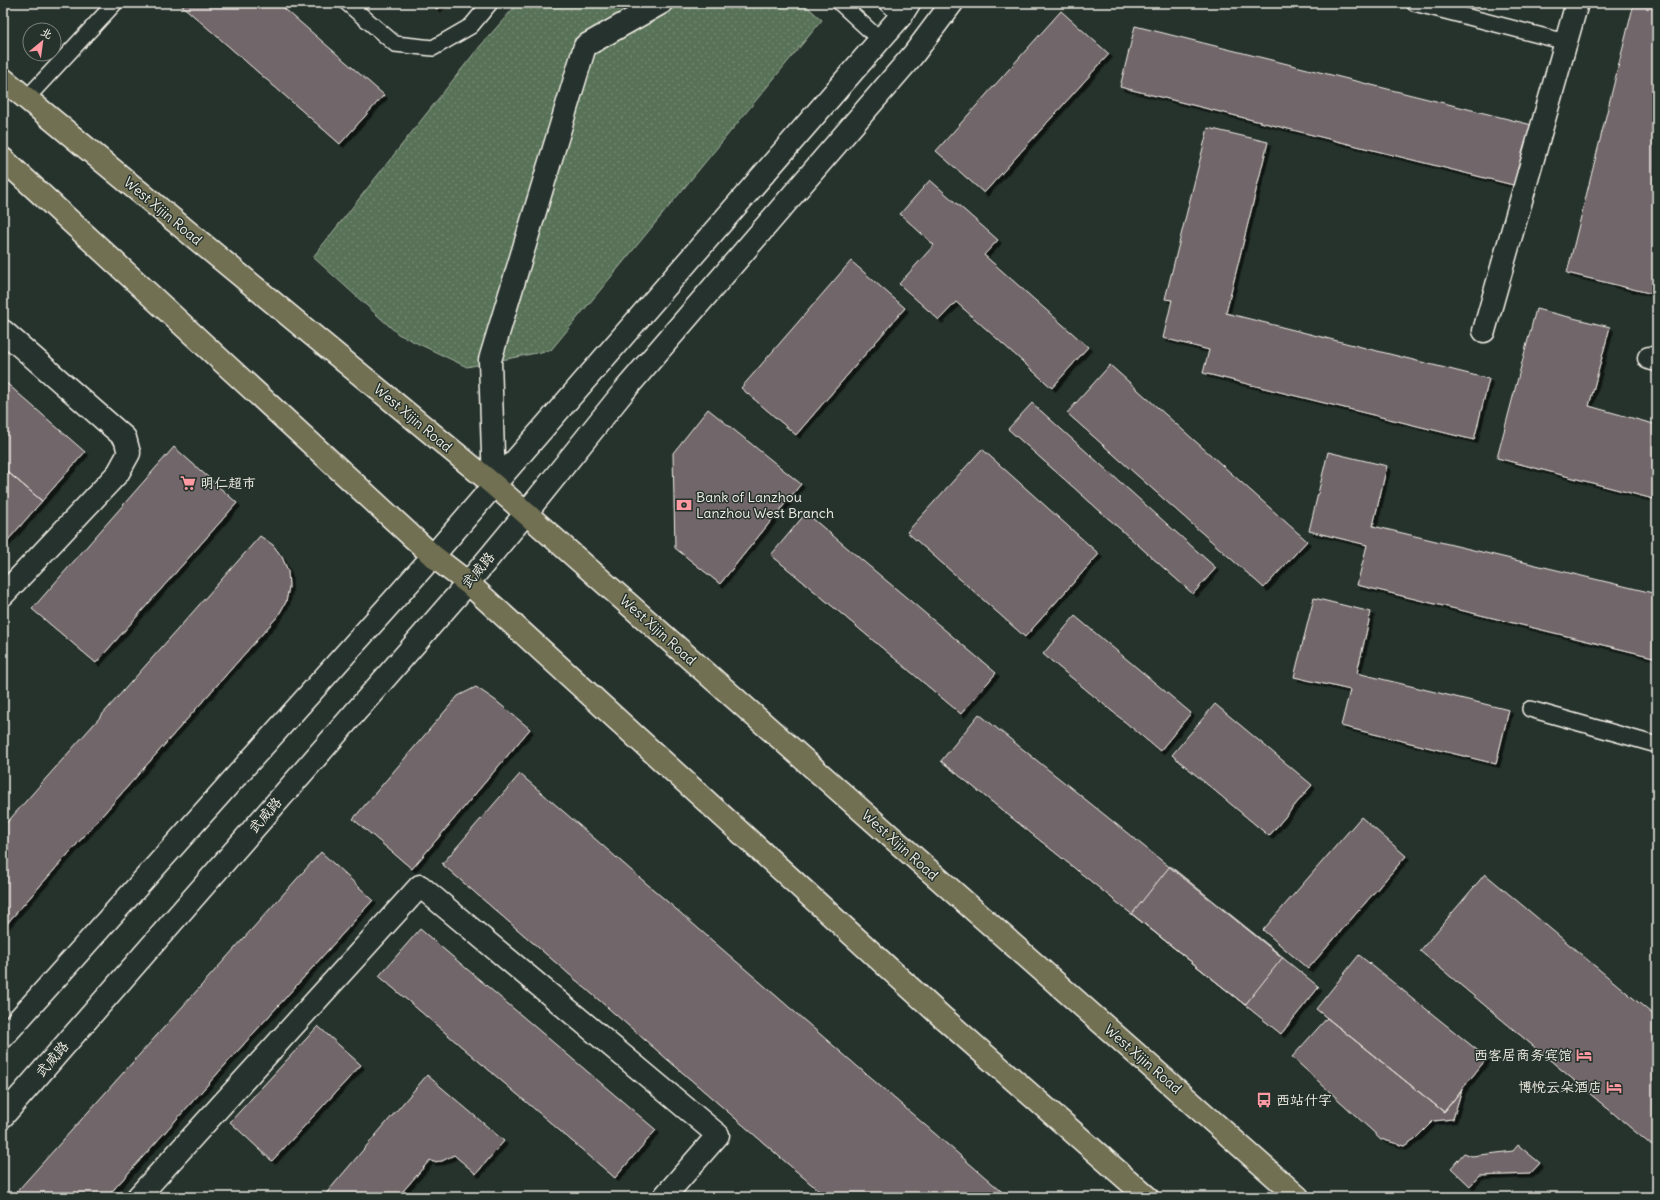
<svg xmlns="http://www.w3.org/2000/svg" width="1660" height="1200" font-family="Delius,'LXGW WenKai TC',sans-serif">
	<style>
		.green { fill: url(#green-dots); stroke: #a6b2a0 }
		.building { fill: #71666b; stroke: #f4f1e8; filter: url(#shadow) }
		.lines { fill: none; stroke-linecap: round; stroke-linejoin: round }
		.service-casing { stroke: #f4f1e8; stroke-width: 18 }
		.pedestrian-casing { stroke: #f4f1e8; stroke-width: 25 }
		.minor-casing { stroke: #f4f1e8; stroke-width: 25 }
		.tertiary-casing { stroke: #f4f1e8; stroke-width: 25 }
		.secondary-casing { stroke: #f4f1e8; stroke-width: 25 }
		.primary-casing { stroke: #f4f1e8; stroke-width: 25 }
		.service { stroke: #26332d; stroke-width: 15 }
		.pedestrian { stroke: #26332d; stroke-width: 22 }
		.minor { stroke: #26332d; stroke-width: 22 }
		.tertiary { stroke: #26332d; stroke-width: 22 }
		.secondary { stroke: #26332d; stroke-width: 22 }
		.primary { stroke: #716f52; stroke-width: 22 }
		.labels { text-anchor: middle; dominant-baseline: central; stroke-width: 3; stroke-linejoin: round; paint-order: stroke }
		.street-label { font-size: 14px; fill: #f4f1e8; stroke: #26332d }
		.poi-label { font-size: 14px; fill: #f4f1e8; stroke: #26332d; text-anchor: start }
	</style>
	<defs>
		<pattern id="green-dots" width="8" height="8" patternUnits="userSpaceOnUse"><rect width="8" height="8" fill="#587258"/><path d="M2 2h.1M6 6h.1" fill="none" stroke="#718770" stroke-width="1.8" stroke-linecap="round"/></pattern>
		<filter id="shadow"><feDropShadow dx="3.5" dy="3.5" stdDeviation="0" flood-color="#0009"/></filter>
	</defs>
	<rect width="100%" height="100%" fill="#26332d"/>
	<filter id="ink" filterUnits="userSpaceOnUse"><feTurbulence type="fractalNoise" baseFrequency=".025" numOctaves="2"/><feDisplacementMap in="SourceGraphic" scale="8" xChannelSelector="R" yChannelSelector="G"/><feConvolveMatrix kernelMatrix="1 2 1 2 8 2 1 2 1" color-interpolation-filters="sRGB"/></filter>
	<g filter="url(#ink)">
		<!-- green -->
		<path class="green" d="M 518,3 L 803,3 L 822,20 L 551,350 L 467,367 L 398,334 L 313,257 L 476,51 Z"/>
		<!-- building -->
		<path class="building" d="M 179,3 L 278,3 L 384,95 L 340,144 Z
			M 430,3 L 443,3 L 437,9 Z
			M 1634,3 L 1657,3 L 1657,295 L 1567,273 Z
			M 1061,11 L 1109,54 L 984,193 L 936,151 Z
			M 1135,26 L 1536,126 L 1521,187 L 1120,87 Z
			M 1208,128 L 1268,142 L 1226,313 L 1489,379 L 1474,440 L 1203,373 L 1209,350 L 1163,338 L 1172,300 L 1165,299 Z
			M 930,180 L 998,240 L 984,255 L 1088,347 L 1052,388 L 956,302 L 939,320 L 899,284 L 934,245 L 900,214 Z
			M 851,261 L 905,308 L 796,435 L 741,388 Z
			M 1536,309 L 1610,327 L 1589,406 L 1657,425 L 1657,500 L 1497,458 Z
			M 1110,365 L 1307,541 L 1264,588 L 1067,413 Z
			M 3,380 L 85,452 L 42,501 L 3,468 Z
			M 1032,403 L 1216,568 L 1193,594 L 1008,429 Z
			M 708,409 L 801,484 L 720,584 L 675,548 L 673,453 Z
			M 174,447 L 237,503 L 96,663 L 32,609 Z
			M 982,449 L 1099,554 L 1025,637 L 907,532 Z
			M 1328,452 L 1387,466 L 1373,526 L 1657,594 L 1657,658 L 1357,585 L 1367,545 L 1309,531 Z
			M 3,468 L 42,501 L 3,546 Z
			M 806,513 L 996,673 L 961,714 L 771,555 Z
			M 260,536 L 273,545 L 282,557 L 288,571 L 289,587 L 286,602 L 278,616 L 3,928 L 3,827 Z
			M 1314,598 L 1371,612 L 1357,673 L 1509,710 L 1496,764 L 1341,726 L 1350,690 L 1294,677 Z
			M 1075,616 L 1191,713 L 1160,751 L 1043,654 Z
			M 476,687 L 495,700 L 530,729 L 412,869 L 353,819 L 458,696 Z
			M 1215,704 L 1312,785 L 1269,836 L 1172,755 Z
			M 979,714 L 1319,987 L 1281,1034 L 941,761 Z
			M 520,774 L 564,812 L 1008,1197 L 826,1197 L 442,864 Z
			M 1361,817 L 1406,856 L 1308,969 L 1263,930 Z
			M 321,852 L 373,900 L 107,1197 L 12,1197 Z
			M 1170,866 L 1283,957 L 1245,1005 L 1132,914 Z
			M 1485,874 L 1657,1018 L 1657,1150 L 1420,951 Z
			M 420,929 L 656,1130 L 615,1178 L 379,976 Z
			M 1359,955 L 1487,1058 L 1444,1112 L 1316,1009 Z
			M 1327,1018 L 1444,1112 L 1462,1089 L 1453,1119 L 1433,1121 L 1416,1138 L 1404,1146 L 1381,1139 L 1292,1057 Z
			M 318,1026 L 361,1065 L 272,1161 L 230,1122 Z
			M 427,1075 L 504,1141 L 476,1174 L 454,1155 L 442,1161 L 433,1162 L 430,1160 L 398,1197 L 323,1197 Z
			M 1518,1145 L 1540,1163 L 1530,1174 L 1479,1176 L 1470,1186 L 1451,1168 L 1464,1153 L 1472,1156 L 1513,1151 Z"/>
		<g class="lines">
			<defs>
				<path id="service" d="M 347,3 L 395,44 L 433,48 L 471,26 L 490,3
					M 840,3 L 880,40
					M 886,3 L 901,16
					M 1414,3 L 1566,42
					M 27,98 L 115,3
					M 1530,709 L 1657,745"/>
				<path id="pedestrian" d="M 494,485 L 490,360 L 585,46 L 661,3"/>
				<path id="minor" d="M 3,331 L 125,438 L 129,453 L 118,473 L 3,595
					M 1484,331 L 1577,3
					M 1649,358 L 1657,360
					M 138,1197 L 420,886 L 718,1135 L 664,1197"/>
				<path id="tertiary" d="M 494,485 L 880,40 L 901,16 L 909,3
					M 526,513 L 624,391 L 913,55 L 952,3"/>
				<path id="secondary" d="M 3,1037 L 433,556 L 494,485
					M 3,1116 L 468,583 L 526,513"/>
				<path id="primary" d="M 3,79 L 494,485 L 1298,1197
					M 3,159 L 433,556 L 468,583 L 941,1016 L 1147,1197"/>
			</defs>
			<!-- service casing -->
			<use href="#service" class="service-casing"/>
			<!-- pedestrian casing -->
			<use href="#pedestrian" class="pedestrian-casing"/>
			<!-- minor casing -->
			<use href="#minor" class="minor-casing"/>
			<!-- tertiary casing -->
			<use href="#tertiary" class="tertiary-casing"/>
			<!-- secondary casing -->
			<use href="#secondary" class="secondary-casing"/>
			<!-- primary casing -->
			<use href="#primary" class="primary-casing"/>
			<!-- service -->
			<use href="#service" class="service"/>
			<!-- pedestrian -->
			<use href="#pedestrian" class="pedestrian"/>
			<!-- minor -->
			<use href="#minor" class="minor"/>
			<!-- tertiary -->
			<use href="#tertiary" class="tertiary"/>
			<!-- secondary -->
			<use href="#secondary" class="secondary"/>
			<!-- primary -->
			<use href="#primary" class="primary"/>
		</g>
	</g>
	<!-- icons -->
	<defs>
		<symbol id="supermarket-bare" viewBox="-9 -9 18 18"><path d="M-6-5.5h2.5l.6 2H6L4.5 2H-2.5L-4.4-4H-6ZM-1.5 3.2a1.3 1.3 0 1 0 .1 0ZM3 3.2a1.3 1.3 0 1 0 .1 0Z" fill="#ff9aa2" stroke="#26332d" stroke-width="2.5" paint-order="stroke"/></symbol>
		<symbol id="bank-bare" viewBox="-9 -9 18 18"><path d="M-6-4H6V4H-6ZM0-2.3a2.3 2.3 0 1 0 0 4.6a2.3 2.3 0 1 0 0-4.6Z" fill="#ff9aa2" stroke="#26332d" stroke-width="2.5" paint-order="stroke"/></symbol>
		<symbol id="hotel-bare" viewBox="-9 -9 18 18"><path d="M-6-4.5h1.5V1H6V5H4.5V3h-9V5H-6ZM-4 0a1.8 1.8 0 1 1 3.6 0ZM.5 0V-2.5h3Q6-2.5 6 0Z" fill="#ff9aa2" stroke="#26332d" stroke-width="2.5" paint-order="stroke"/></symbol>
		<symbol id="bus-bare" viewBox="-9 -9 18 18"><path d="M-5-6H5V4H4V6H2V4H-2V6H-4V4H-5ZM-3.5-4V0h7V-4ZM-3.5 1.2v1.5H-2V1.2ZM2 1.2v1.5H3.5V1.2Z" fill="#ff9aa2" stroke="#26332d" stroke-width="2.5" paint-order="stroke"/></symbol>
	</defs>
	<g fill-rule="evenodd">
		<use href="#supermarket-bare" x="177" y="472" width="22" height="22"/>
		<use href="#bank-bare" x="673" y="494" width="22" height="22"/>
		<use href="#hotel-bare" x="1573" y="1044" width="22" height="22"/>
		<use href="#hotel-bare" x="1603" y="1076" width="22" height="22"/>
		<use href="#bus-bare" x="1253" y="1089" width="22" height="22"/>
	</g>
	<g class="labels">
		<!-- street labels -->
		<g class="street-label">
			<text transform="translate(163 211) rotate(40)">West Xijin Road</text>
			<text transform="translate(413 418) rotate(40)">West Xijin Road</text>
			<text transform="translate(478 570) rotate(-50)">武威路</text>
			<text transform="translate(658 630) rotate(42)">West Xijin Road</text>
			<text transform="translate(265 815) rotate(-49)">武威路</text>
			<text transform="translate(900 845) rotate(42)">West Xijin Road</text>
			<text transform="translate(52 1059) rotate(-49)">武威路</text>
			<text transform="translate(1143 1059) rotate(41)">West Xijin Road</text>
		</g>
		<!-- poi labels -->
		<g class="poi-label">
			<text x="200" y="483">明仁超市</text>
			<text x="696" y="497">Bank of Lanzhou<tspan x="696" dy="16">Lanzhou West Branch</tspan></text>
			<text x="1572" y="1055" text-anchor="end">西客居商务宾馆</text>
			<text x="1602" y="1087" text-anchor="end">博悦云朵酒店</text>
			<text x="1276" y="1100">西站什字</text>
		</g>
	</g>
	<!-- margin -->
	<rect width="1660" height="1200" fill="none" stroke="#26332d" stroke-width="16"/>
	<rect x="8" y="8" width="1644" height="1184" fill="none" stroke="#f4f1e8" stroke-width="1.5" filter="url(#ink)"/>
	<!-- north arrow -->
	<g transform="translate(42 42) rotate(29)"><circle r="19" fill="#26332d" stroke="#787f78"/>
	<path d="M0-3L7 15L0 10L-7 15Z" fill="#ff9aa2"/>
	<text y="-6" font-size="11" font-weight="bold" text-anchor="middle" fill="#f4f1e8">北</text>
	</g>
</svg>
